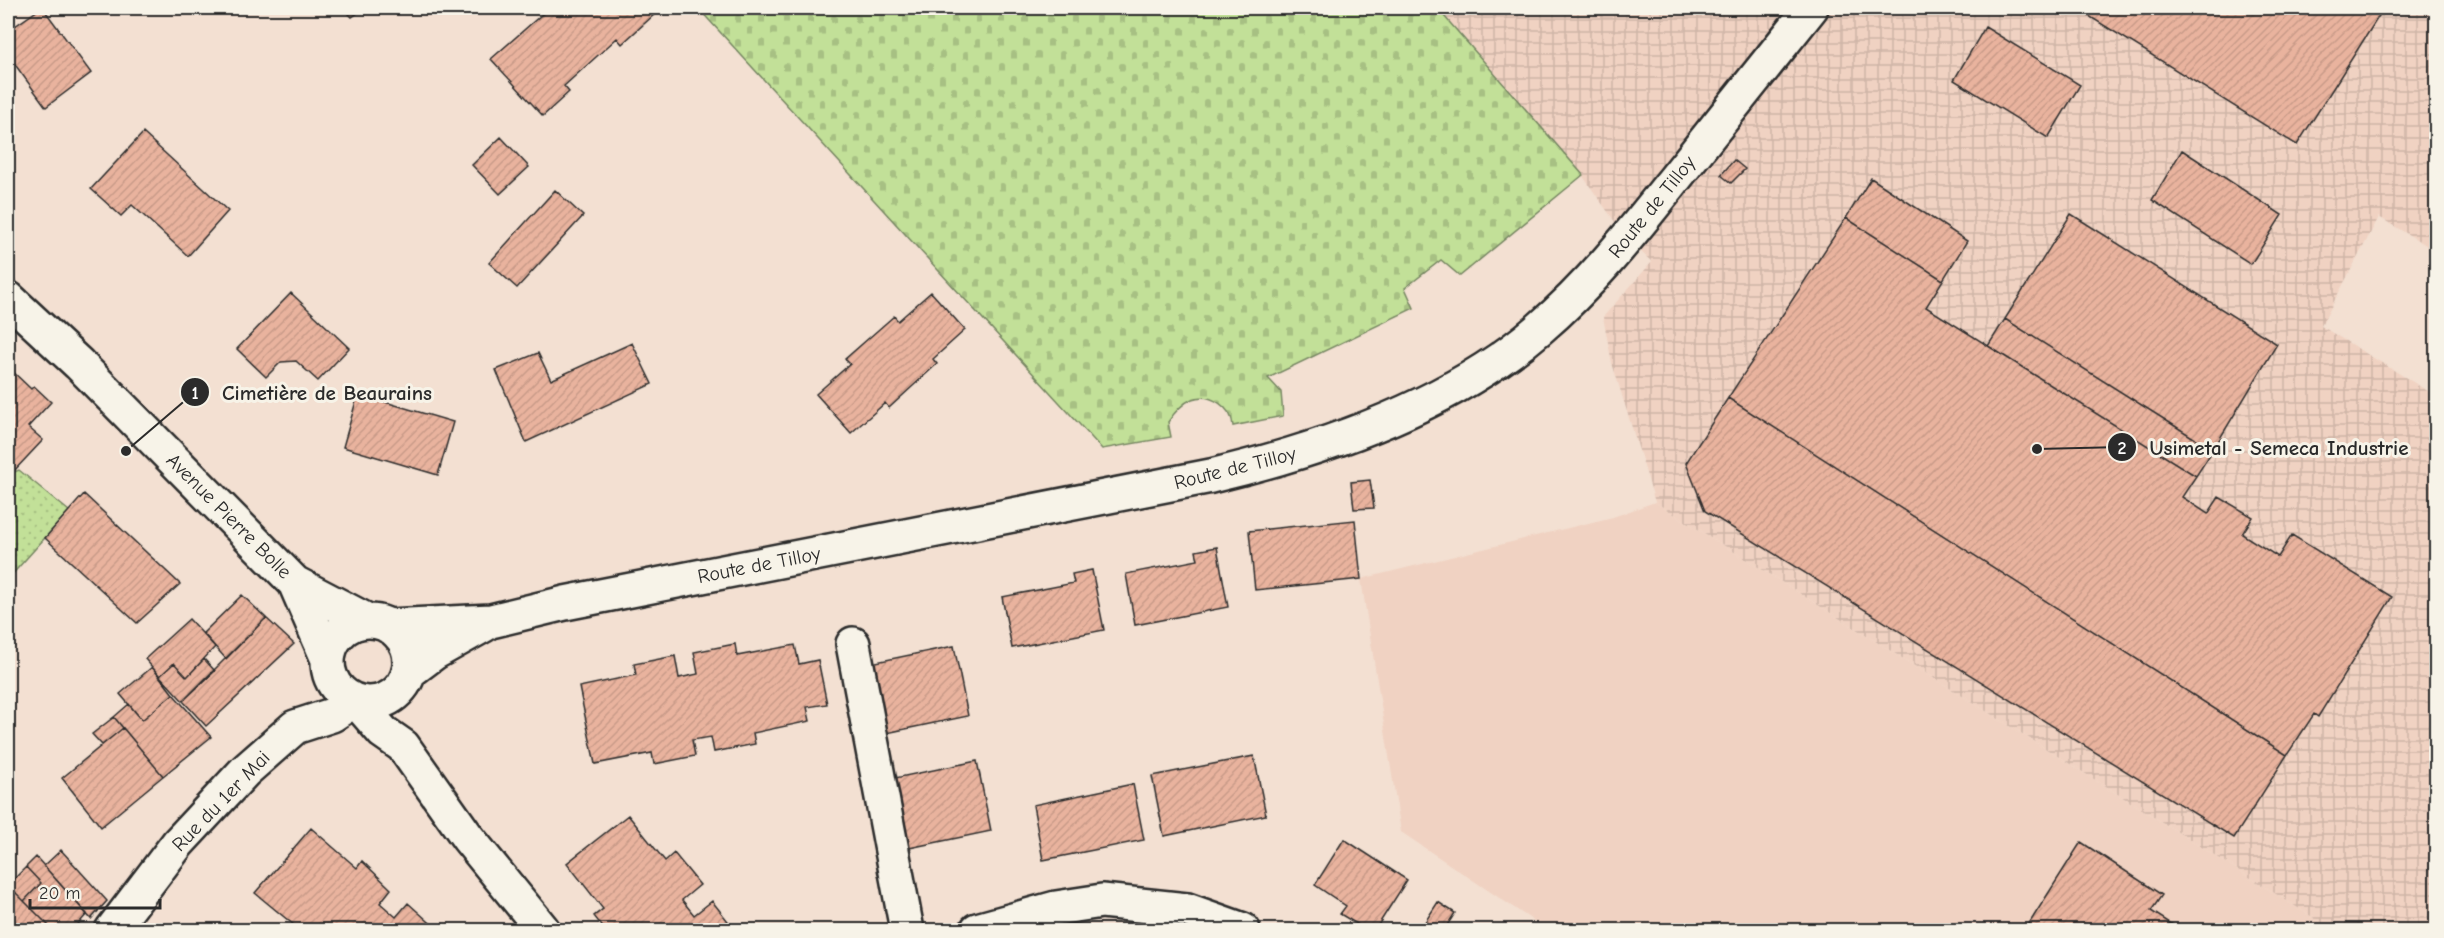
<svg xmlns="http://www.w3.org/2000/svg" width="2444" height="938" font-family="'Comic Neue',sans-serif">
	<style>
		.built { fill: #f0d2c2 }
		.industrial { fill: url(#industrial-grid) }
		.grass { fill: url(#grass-dots); stroke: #768662; stroke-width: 1.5 }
		.cemetery { fill: url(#cemetery-stones); stroke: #768662; stroke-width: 1.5 }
		.building { fill: url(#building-hatch); stroke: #2b2b2b; stroke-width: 1.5 }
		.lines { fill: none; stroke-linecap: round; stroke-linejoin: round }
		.minor-casing { stroke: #2b2b2b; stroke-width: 38 }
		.minor { stroke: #f7f3e8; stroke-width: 33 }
		.labels { text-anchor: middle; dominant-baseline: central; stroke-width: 6; stroke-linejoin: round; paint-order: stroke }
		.street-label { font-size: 20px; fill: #2b2b2b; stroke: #f7f3e8 }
		.leader { fill: none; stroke: #2b2b2b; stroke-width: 2 }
		.callout-dot { fill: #2b2b2b; stroke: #f7f3e8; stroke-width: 2 }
		.mark-label { font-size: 18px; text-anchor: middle; font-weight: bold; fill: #fff }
		.callout-label { font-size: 21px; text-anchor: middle; font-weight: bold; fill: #2b2b2b; stroke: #f7f3e8; stroke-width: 6; stroke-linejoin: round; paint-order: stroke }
	</style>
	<defs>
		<pattern id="industrial-grid" width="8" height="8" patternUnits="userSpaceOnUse" patternTransform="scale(1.5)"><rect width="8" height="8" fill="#f0d2c2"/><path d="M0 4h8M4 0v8" fill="none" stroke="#ceb4a7"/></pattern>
		<pattern id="grass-dots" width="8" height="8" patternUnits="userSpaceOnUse" patternTransform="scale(1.5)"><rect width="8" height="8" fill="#c2e098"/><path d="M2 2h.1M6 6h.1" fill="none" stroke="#a7c083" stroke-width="1.8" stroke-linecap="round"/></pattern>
		<pattern id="cemetery-stones" width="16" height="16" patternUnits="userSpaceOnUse" patternTransform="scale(1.5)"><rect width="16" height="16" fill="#c2e098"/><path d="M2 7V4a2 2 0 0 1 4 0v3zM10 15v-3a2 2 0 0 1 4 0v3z" fill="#a7c083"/></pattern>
		<pattern id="building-hatch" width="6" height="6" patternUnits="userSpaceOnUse" patternTransform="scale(1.5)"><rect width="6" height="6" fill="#e9b39e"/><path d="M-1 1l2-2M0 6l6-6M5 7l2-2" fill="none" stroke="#c89a88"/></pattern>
	</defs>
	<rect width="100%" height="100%" fill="#f3e0d2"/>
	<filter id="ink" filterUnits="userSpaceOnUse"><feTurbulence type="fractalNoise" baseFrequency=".0167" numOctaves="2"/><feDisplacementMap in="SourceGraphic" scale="12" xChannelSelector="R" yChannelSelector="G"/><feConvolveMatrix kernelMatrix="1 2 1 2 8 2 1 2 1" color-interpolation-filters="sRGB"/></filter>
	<g filter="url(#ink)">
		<!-- built -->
		<path class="built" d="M 1655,502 L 2333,930 L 1547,930 L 1401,832 L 1361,579 L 1613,517 Z"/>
		<!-- industrial -->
		<path class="industrial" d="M 1437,8 L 2436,8 L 2436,251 L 2379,217 L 2321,326 L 2436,396 L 2436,930 L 2333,930 L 1655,502 L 1612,363 L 1603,317 L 1652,262 L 1627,239 L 1582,175 Z"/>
		<!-- grass -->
		<path class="grass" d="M 8,470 L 12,473 L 19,470 L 69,511 L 8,579 Z"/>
		<!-- cemetery -->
		<path class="cemetery" d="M 698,8 L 1437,8 L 1583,175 L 1460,276 L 1441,260 L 1405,288 L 1414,308 L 1268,378 L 1281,392 L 1283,416 L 1233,426 C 1232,408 1211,392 1192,399 C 1183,403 1174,413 1168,422 L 1171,437 L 1102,449 Z"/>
		<!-- building -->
		<path class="building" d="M 41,8 L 43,8 L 91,73 L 46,107 L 8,55 L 8,31 Z
			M 343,8 L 365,8 L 352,17 Z
			M 549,8 L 651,8 L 656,13 L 622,44 L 617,38 L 564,86 L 569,92 L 543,116 L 491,59 Z
			M 2076,8 L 2376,8 L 2382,11 L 2297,145 Z
			M 1985,27 L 2080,85 L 2048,138 L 1954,80 Z
			M 143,133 L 228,211 L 188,256 L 132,205 L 121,216 L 91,189 Z
			M 501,137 L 529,167 L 500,194 L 472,165 Z
			M 2182,150 L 2282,215 L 2251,264 L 2152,200 Z
			M 1734,160 L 1745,169 L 1731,183 L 1721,175 Z
			M 1871,178 L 1967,241 L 1943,280 L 1846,218 Z
			M 555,190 L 583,216 L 517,288 L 489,263 Z
			M 2071,214 L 2277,344 L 2213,450 L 2005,319 Z
			M 1846,218 L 1943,280 L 1926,307 L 2196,476 L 2182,497 L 2208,514 L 2219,497 L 2253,517 L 2242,534 L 2278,557 L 2292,535 L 2392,597 L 2318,717 L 2314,714 L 2287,755 L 1728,398 Z
			M 931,292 L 965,330 L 933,359 L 937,364 L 889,408 L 885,403 L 851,433 L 816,394 L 850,364 L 845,359 L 894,316 L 898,321 Z
			M 291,293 L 349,348 L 318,381 L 296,361 L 281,362 L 266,377 L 237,349 Z
			M 2005,319 L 2213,450 L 2196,476 L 1988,346 Z
			M 632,343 L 652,384 L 526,442 L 496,370 L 538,353 L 551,380 Z
			M 8,367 L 31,389 L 34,386 L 51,402 L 28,427 L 43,440 L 12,473 L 8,470 Z
			M 358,394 L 453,422 L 438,475 L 343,447 Z
			M 1728,398 L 2287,755 L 2234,838 L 1705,511 L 1686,463 Z
			M 1370,480 L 1374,508 L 1354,509 L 1351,482 Z
			M 84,494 L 180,584 L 137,623 L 45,538 Z
			M 1355,520 L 1361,579 L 1255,590 L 1249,531 Z
			M 1217,547 L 1228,607 L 1135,625 L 1126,574 L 1198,560 L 1196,551 Z
			M 1092,570 L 1104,630 L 1012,648 L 1002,597 L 1074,583 L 1072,574 Z
			M 242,595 L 266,618 L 226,659 L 203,633 Z
			M 266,618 L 294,644 L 206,726 L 183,701 Z
			M 189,619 L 215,647 L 187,677 L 174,663 L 160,676 L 145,659 Z
			M 735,644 L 737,656 L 795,645 L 799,664 L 818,660 L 827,704 L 807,707 L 810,721 L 753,733 L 755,744 L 714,752 L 711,737 L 692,740 L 695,756 L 654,764 L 652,753 L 595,764 L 579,687 L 636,675 L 634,664 L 675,656 L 679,678 L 698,674 L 694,652 Z
			M 954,646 L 968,716 L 886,733 L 871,663 Z
			M 204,659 L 215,671 L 183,701 L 160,676 L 174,663 L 187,677 Z
			M 152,667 L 173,694 L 142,720 L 120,694 Z
			M 173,694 L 211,737 L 163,776 L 114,717 L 129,704 L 142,720 Z
			M 114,717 L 123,728 L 102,745 L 92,734 Z
			M 123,728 L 163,776 L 101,827 L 62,778 Z
			M 1254,756 L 1266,815 L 1164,836 L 1152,776 Z
			M 977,761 L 991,831 L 909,848 L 895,778 Z
			M 1133,784 L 1144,840 L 1043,860 L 1033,805 Z
			M 628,815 L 665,861 L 674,853 L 700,885 L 682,900 L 694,915 L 712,901 L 735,930 L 605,930 L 594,916 L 603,909 L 567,863 Z
			M 311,828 L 357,868 L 362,861 L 391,889 L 380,903 L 396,917 L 408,903 L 438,930 L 300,930 L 255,893 Z
			M 1344,839 L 1407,880 L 1375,930 L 1367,930 L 1340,914 L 1346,906 L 1315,885 Z
			M 2081,842 L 2162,895 L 2151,911 L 2181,930 L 2025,930 Z
			M 61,850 L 107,901 L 91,919 L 44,866 Z
			M 36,857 L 87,914 L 73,930 L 53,930 L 24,901 L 41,883 L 26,867 Z
			M 26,867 L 41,883 L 24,901 L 8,885 Z
			M 8,885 L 53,930 L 8,930 Z
			M 1438,902 L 1455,913 L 1446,927 L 1453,930 L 1437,930 L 1425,922 Z"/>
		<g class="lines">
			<defs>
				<path id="minor" d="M 8,298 L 79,364 L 295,583 L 366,620
					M 295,583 L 327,657
					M328 662a41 41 0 1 1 82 0a41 41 0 1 1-82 0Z
					M 388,626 L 491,621 L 565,603 L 1211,476 C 1325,449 1450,406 1539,329 C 1594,282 1637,226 1681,171 C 1725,116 1768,62 1811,8
					M 853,644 L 907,930
					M 410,671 L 434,653 L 484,625
					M 358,703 L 383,732 L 403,746 L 468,838 L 543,930
					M 112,930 L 178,843 L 245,771 L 295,727 L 332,715 L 353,701
					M 977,930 L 1056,908 L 1102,901 L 1187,910 L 1243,930"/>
			</defs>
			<!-- minor casing -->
			<use href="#minor" class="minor-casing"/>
			<!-- minor -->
			<use href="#minor" class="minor"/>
		</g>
	</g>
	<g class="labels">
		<!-- street labels -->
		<g class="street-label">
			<text transform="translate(1652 207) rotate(-51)">Route de Tilloy</text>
			<text transform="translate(1235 468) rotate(-14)">Route de Tilloy</text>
			<text transform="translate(229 516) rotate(45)">Avenue Pierre Bolle</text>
			<text transform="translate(759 565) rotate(-11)">Route de Tilloy</text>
			<text transform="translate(221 801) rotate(-46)">Rue du 1er Mai</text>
		</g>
	</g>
	<!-- callouts -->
	<path class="leader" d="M126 451L195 392M2037 449L2122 447"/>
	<g class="callout-dot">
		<circle cx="126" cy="451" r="6"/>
		<circle cx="2037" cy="449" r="6"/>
		<circle cx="195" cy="392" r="15"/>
		<circle cx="2122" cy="447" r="15"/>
	</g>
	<g class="mark-label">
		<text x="195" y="399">1</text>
		<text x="2122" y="454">2</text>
	</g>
	<g class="callout-label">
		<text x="327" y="400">Cimetière de Beaurains</text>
		<text x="2279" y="455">Usimetal - Semeca Industrie</text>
	</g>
	<!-- margin -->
	<rect width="2444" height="938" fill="none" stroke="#f7f3e8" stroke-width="30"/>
	<rect x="15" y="15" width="2414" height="908" fill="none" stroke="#2b2b2b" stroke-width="2" filter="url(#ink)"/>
	<!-- scale -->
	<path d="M30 899v9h130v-9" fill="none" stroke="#2b2b2b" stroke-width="3"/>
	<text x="39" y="899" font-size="18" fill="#2b2b2b" stroke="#f7f3e8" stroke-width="4.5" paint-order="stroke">20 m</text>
</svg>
